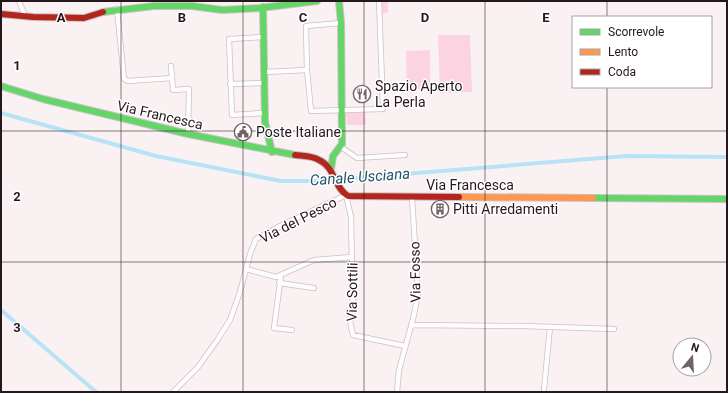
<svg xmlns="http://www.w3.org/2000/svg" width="728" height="393" font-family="Roboto,sans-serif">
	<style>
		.green { fill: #fcd4e1 }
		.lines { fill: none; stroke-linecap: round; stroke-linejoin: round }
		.canal { stroke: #b8e3f6; stroke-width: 4 }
		.street-casing { stroke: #ccc0c4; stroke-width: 6 }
		.fast-casing { stroke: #ccc0c4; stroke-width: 8 }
		.slow-casing { stroke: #ccc0c4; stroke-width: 8 }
		.jam-casing { stroke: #ccc0c4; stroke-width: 8 }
		.street { stroke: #fefdfd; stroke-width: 4.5 }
		.fast { stroke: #63d668; stroke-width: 6 }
		.slow { stroke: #ff974d; stroke-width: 6 }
		.jam { stroke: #b3261e; stroke-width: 6 }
		.grid { fill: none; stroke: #25171c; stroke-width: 1; stroke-opacity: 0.55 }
		.labels { text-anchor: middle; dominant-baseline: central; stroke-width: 3; stroke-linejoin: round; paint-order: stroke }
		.poi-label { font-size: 14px; fill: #25171c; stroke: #fff; text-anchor: start }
		.street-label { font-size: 14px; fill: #25171c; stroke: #fff }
		.water-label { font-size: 15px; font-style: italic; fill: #225467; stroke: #fff }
		.grid-label { font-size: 13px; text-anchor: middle; font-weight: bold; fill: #25171c; stroke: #fff; stroke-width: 3; stroke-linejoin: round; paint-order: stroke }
	</style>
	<rect width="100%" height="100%" fill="#faf1f3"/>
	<!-- green -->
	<path class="green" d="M 382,1 L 388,1 L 388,12 L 382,14 Z
		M 438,35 L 470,35 L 472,92 L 440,93 Z
		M 430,50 L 430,89 L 407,90 L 406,51 Z
		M 346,113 L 365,113 L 366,125 L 347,125 Z"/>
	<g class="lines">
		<!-- canal -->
		<path class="canal" d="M 1,113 L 156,156 L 281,181 L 318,181 L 626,156 L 727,157
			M 1,310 L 96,392"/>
		<defs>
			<path id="street" d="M 19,1 L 25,16
				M 117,9 L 124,79 L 128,81 L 172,78
				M 341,23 L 306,26 L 307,70 L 311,111 L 383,109 L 379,1
				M 264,37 L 229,39 L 232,115 L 264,113
				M 171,66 L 173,90 L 189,89 L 188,134
				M 265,72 L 307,70
				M 230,84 L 265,83
				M 341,147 L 357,158 L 405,155
				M 246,269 L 276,277 L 314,260 L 352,257
				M 281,275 L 274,328 L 292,330
				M 279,283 L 314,288
				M 411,325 L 524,326 L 614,329
				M 544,389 L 550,327
				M 173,392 L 198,367 L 218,339 L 230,320 L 240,292 L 250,254 L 256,239 L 284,224 L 346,195 L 351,217 L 353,312 L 350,321 L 353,335 L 405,346
				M 397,392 L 399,370 L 413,319 L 418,294 L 412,197"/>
			<path id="fast" d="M 263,7 L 265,122 L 272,152
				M 103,12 L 154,6 L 192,6 L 222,10 L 260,8 L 317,1
				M 1,86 L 43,99 L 188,134 L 295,155
				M 331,169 L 333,156 L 342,144 L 341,23 L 339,1
				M 593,198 L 727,199"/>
			<path id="slow" d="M 459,197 L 593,198"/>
			<path id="jam" d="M 1,14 L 33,17 L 84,18 L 103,12
				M 295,155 C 303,156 313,156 319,160 C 335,167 334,188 348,196 L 459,197"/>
		</defs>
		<!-- street casing -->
		<use href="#street" class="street-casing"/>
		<!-- fast casing -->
		<use href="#fast" class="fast-casing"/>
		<!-- slow casing -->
		<use href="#slow" class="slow-casing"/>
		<!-- jam casing -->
		<use href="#jam" class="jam-casing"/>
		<!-- street -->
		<use href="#street" class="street"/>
		<!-- fast -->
		<use href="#fast" class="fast"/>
		<!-- slow -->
		<use href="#slow" class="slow"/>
		<!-- jam -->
		<use href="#jam" class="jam"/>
	</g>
	<!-- grid -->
	<path class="grid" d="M 121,1 L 121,392M 243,1 L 243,392M 364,1 L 364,392M 485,1 L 485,392M 607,1 L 607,17M 607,87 L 607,392M 1,131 L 727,131M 1,262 L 727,262"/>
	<!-- icons -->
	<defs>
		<symbol id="restaurant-ring" viewBox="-11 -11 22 22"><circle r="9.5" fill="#fff" stroke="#706367" stroke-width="1.5"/><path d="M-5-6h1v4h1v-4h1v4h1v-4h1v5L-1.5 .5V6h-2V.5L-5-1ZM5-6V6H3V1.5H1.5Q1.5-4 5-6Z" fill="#706367"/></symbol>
		<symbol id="civic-ring" viewBox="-11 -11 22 22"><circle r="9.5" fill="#fff" stroke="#706367" stroke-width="1.5"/><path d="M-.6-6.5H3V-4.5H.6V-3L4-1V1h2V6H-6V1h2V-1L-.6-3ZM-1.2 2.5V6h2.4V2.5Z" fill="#706367"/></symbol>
		<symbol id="building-ring" viewBox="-11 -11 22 22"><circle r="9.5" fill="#fff" stroke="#706367" stroke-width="1.5"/><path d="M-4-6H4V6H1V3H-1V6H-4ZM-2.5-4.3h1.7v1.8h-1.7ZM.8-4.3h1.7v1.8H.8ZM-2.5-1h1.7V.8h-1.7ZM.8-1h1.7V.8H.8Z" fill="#706367"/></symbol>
	</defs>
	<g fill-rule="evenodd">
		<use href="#restaurant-ring" x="352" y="84" width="20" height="20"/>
		<use href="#civic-ring" x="233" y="122" width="20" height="20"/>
		<use href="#building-ring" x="430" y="199" width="20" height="20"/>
	</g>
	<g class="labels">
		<!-- poi labels -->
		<g class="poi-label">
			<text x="375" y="86">Spazio Aperto<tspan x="375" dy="16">La Perla</tspan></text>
			<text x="256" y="132">Poste Italiane</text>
			<text x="453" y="209">Pitti Arredamenti</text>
		</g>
		<!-- street labels -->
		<g class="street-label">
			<text transform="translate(160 115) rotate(13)">Via Francesca</text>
			<text x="470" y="185">Via Francesca</text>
			<text transform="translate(298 220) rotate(-27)">Via del Pesco</text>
			<text transform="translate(415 272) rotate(-91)">Via Fosso</text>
			<text transform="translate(352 292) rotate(-89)">Via Sottili</text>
		</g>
		<!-- water labels -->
		<g class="water-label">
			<text transform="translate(360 177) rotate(-4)">Canale Usciana</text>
		</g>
	</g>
	<g class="grid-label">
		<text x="61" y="22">A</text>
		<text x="182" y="22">B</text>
		<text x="303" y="22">C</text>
		<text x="425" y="22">D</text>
		<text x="546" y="22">E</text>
		<text x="17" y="70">1</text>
		<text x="17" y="201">2</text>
		<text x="17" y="332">3</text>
	</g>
	<!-- border -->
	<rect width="728" height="393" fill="none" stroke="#25171c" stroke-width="4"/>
	<!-- legend -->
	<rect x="572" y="16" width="140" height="72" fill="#ffffff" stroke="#a8a2a4"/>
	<rect x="580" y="29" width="20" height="6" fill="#63d668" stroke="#a8a2a4"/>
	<text x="608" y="36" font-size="12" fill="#25171c">Scorrevole</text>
	<rect x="580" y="49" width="20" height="6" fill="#ff974d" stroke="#a8a2a4"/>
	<text x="608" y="56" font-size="12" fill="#25171c">Lento</text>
	<rect x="580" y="69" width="20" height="6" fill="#b3261e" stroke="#a8a2a4"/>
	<text x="608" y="76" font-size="12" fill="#25171c">Coda</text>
	<!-- north arrow -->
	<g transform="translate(692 357) rotate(18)"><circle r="19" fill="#ffffff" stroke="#a8a2a4"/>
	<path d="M0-3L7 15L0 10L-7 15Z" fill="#706367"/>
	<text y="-6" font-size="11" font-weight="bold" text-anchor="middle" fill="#25171c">N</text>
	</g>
</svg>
